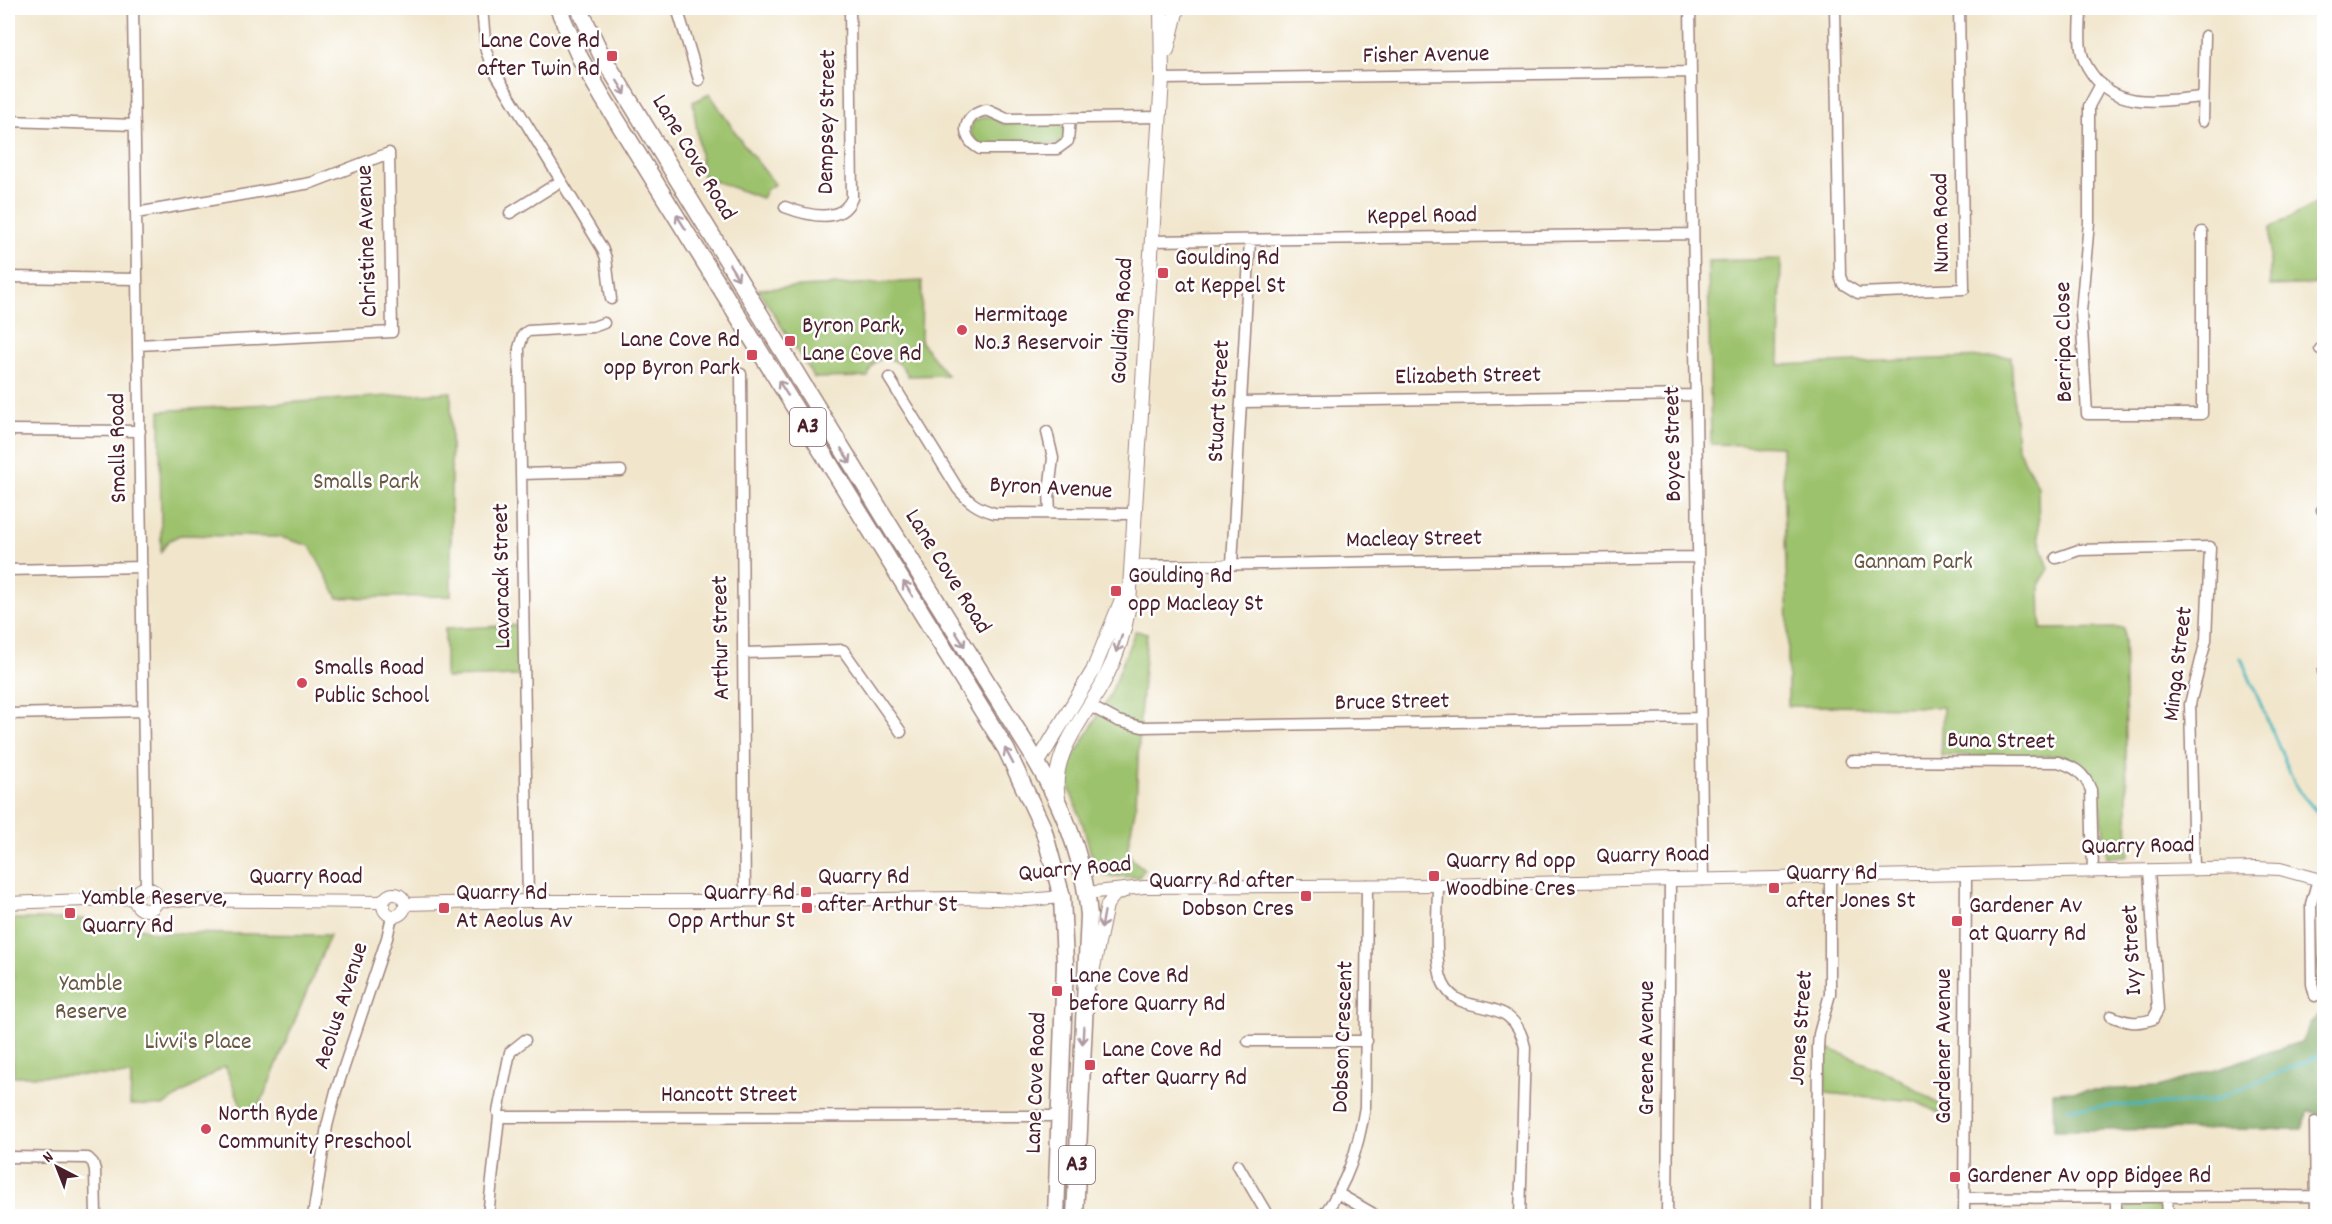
<svg xmlns="http://www.w3.org/2000/svg" width="2332" height="1224" font-family="Dekko,sans-serif">
	<style>
		.green { fill: #9dc26d; stroke: #74704c; stroke-width: 1.5 }
		.forest { fill: #7ea860; stroke: #646446; stroke-width: 1.5 }
		.lines { fill: none; stroke-linecap: round; stroke-linejoin: round }
		.stream { stroke: #46b5bd; stroke-width: 3 }
		.minor-casing { stroke: #9e827c; stroke-width: 13 }
		.tertiary-casing { stroke: #9e827c; stroke-width: 14 }
		.secondary-casing { stroke: #9e827c; stroke-width: 16 }
		.trunk-casing { stroke: #9e827c; stroke-width: 19 }
		.minor { stroke: #fff; stroke-width: 10 }
		.tertiary { stroke: #fff; stroke-width: 12 }
		.secondary { stroke: #fff; stroke-width: 14 }
		.trunk { stroke: #fff; stroke-width: 16 }
		.oneway { stroke: #ae9aa0 }
		.poi-dot { fill: #d1495b; stroke: #fff; stroke-width: 2 }
		.labels { text-anchor: middle; dominant-baseline: central; stroke-width: 5; stroke-linejoin: round; paint-order: stroke }
		.shield { fill: #fff; stroke: #80626b; stroke-width: 1.5 }
		.shield-label { font-size: 22px; font-weight: bold; fill: #4a1f2b }
		.poi-label { font-size: 24px; fill: #4a1f2b; stroke: #fff; text-anchor: start }
		.street-label { font-size: 24px; fill: #4a1f2b; stroke: #fff }
		.park-label { font-size: 24px; fill: #675842; stroke: #fff }
	</style>
	<rect width="100%" height="100%" fill="#fff"/>
	<filter id="ink" filterUnits="userSpaceOnUse"><feTurbulence type="fractalNoise" baseFrequency=".0167" numOctaves="2"/><feDisplacementMap in="SourceGraphic" scale="12" xChannelSelector="R" yChannelSelector="G"/><feConvolveMatrix kernelMatrix="1 2 1 2 8 2 1 2 1" color-interpolation-filters="sRGB"/></filter>
	<filter id="wash" filterUnits="userSpaceOnUse"><feTurbulence type="fractalNoise" baseFrequency=".008" numOctaves="4" result="noise"/><feDisplacementMap in="SourceGraphic" scale="24" xChannelSelector="R" yChannelSelector="G"/><feGaussianBlur stdDeviation="1.35" result="paint"/><feColorMatrix in="noise" values="0 0 0 0 0 0 0 0 0 0 0 0 0 0 0 0 0 1.4 0 .05"/><feComposite in="paint" operator="in"/></filter>
	<g filter="url(#wash)">
		<rect width="100%" height="100%" fill="#f1e6cc"/>
		<!-- green -->
		<path class="green" d="M 710,94 L 741,141 L 775,184 L 767,189 L 762,198 L 703,177 L 693,102 Z
			M 986,116 L 995,118 L 1003,124 L 1060,122 L 1064,127 L 1065,137 L 1058,144 L 985,146 L 978,144 L 970,132 L 973,121 Z
			M 2324,194 L 2324,284 L 2270,286 L 2270,228 L 2314,205 Z
			M 1781,259 L 1779,365 L 2011,356 L 2017,447 L 2038,486 L 2039,538 L 2049,569 L 2040,583 L 2041,629 L 2124,628 L 2128,856 L 2107,857 C 2103,835 2101,783 2086,768 C 2079,761 2069,759 2060,756 L 1941,756 L 1943,707 L 1788,706 L 1788,625 L 1782,446 L 1711,444 L 1708,261 Z
			M 922,281 L 921,342 L 947,375 L 908,376 C 899,355 873,350 868,377 L 814,378 L 758,289 Z
			M 451,392 L 451,596 L 338,598 L 310,546 L 280,537 L 180,535 L 168,541 L 161,552 L 160,411 Z
			M 520,625 L 519,676 L 445,678 L 445,629 Z
			M 1135,631 L 1147,633 L 1140,717 L 1136,805 L 1128,846 L 1129,853 L 1133,860 L 1144,869 L 1139,877 L 1106,876 L 1095,869 L 1083,825 L 1064,774 L 1110,695 Z
			M 13,919 L 84,919 L 106,925 L 130,924 L 155,933 L 330,935 L 261,1103 L 244,1112 L 225,1066 L 163,1106 L 130,1105 L 131,1075 L 13,1076 Z
			M 1825,1047 L 1893,1075 L 1950,1111 L 1948,1118 L 1915,1101 L 1825,1093 Z
			M 2154,1204 L 2161,1208 L 2164,1216 L 2122,1216 C 2128,1202 2140,1205 2154,1204 Z"/>
		<!-- forest -->
		<path class="forest" d="M 2324,902 L 2324,982 L 2318,972 L 2322,903 Z
			M 2324,1011 L 2324,1116 L 2309,1111 L 2302,1129 L 2054,1130 L 2053,1092 L 2159,1087 L 2301,1042 L 2311,1022 Z"/>
		<g class="lines">
			<!-- stream -->
			<path class="stream" d="M 2241,658 L 2296,787 L 2324,821
				M 2068,1108 L 2209,1102 L 2324,1054"/>
		</g>
	</g>
	<g filter="url(#ink)">
		<g class="lines">
			<defs>
				<path id="minor" d="M 133,8 L 146,888
					M 482,8 L 486,51 L 493,69 L 602,248 L 606,258 L 611,299
					M 677,8 L 699,80
					M 1690,8 L 1703,880
					M 1835,8 L 1840,276 L 1843,284 L 1858,293 L 1964,289 L 1959,8
					M 2081,8 C 2081,21 2079,36 2081,49 C 2082,58 2087,67 2092,74 C 2118,111 2164,100 2203,97
					M 1162,79 L 1691,72
					M 2101,84 L 2089,106 L 2089,222 L 2081,312 L 2087,414 L 2202,414 L 2202,232
					M 1070,118 L 1068,141 L 1057,149 L 980,149 C 958,137 963,114 987,110 L 1007,119 L 1160,117
					M 8,121 L 135,125
					M 2203,121 L 2205,36
					M 785,207 C 806,215 841,225 852,198 L 850,8
					M 136,213 L 311,183 L 389,153 L 392,332 L 138,345
					M 510,213 L 561,181
					M 1152,241 L 1693,234
					M 8,277 L 136,279
					M 2320,349 L 2324,349
					M 741,374 L 745,901
					M 889,378 L 958,489 C 969,502 977,508 994,513 L 1136,514
					M 1242,402 L 1695,395
					M 8,430 L 140,431
					M 1047,432 L 1053,458 L 1049,491 L 1050,513
					M 522,474 L 621,471
					M 2322,510 L 2324,510
					M 2056,558 L 2079,550 L 2210,547 L 2206,640 L 2190,704 L 2194,870
					M 1232,564 L 1250,240
					M 1132,566 L 1696,557
					M 8,570 L 142,567
					M 743,653 L 843,650 L 901,732
					M 2323,672 L 2324,672
					M 1090,706 L 1118,721 L 1142,727 L 1700,718
					M 8,714 L 144,711
					M 1851,761 L 2058,762 C 2075,767 2084,773 2091,790 L 2093,872
					M 1438,885 C 1438,910 1433,961 1443,983 C 1461,1022 1512,988 1525,1047 L 1520,1216
					M 528,901 L 519,348 L 523,335 L 528,331 L 593,327 L 604,323
					M 2315,996 L 2312,984 L 2311,904 L 2318,879
					M 2111,1016 C 2125,1022 2137,1025 2153,1019 L 2158,1010 L 2149,870
					M 1248,1041 L 1367,1041
					M 499,1117 L 1059,1116
					M 2315,1122 L 2316,1216
					M 8,1157 L 88,1158 L 93,1163 L 95,1170 L 96,1216
					M 1238,1165 L 1268,1216
					M 1339,1194 L 1372,1213
					M 2167,1197 L 2168,1216
					M 1965,1198 L 2315,1196
					M 313,1216 L 327,1126 L 336,1091 L 387,938 L 392,916
					M 488,1216 L 499,1117 L 498,1112 L 510,1052 L 525,1040
					M 1323,1216 C 1348,1182 1358,1149 1365,1107 L 1367,885
					M 1667,1216 L 1670,880
					M 1817,1216 L 1818,1047 L 1819,1034 L 1830,994 L 1830,878
					M 1964,1216 L 1966,876
					M 2116,1216 L 2116,1198"/>
				<path id="tertiary" d="M135 899a11 11 0 1 1 22 0a11 11 0 1 1-22 0Z
					M 1086,893 L 1144,887 L 1438,885 L 2256,868 L 2280,869 L 2324,881
					M383 905a11 11 0 1 1 22 0a11 11 0 1 1-22 0Z
					M 157,900 L 383,902
					M 8,903 L 135,898
					M 405,904 L 528,901 L 711,901 L 964,898 L 1028,900 L 1062,897
					M 1091,982 L 1107,905 L 1115,895 L 1125,891"/>
				<path id="secondary" d="M 1167,50 L 1177,8
					M 1037,764 L 1093,671 L 1123,597
					M 1058,798 C 1049,753 1086,717 1105,679 C 1117,656 1125,630 1129,604 L 1162,79 L 1161,8"/>
				<path id="trunk" d="M 558,8 L 580,58 L 603,98 L 1006,749 L 1043,828 L 1062,897 L 1065,963 L 1056,1216
					M 579,8 L 601,54 C 697,211 792,367 888,523 C 922,577 955,631 988,684 C 1037,762 1080,821 1089,915 L 1075,1216"/>
			</defs>
			<!-- minor casing -->
			<use href="#minor" class="minor-casing"/>
			<!-- tertiary casing -->
			<use href="#tertiary" class="tertiary-casing"/>
			<!-- secondary casing -->
			<use href="#secondary" class="secondary-casing"/>
			<!-- trunk casing -->
			<use href="#trunk" class="trunk-casing"/>
			<!-- minor -->
			<use href="#minor" class="minor"/>
			<!-- tertiary -->
			<use href="#tertiary" class="tertiary"/>
			<!-- secondary -->
			<use href="#secondary" class="secondary"/>
			<!-- trunk -->
			<use href="#trunk" class="trunk"/>
		</g>
		<!-- one-way arrows -->
		<defs><path id="oneway-shaft" d="M-6 0H5M1.5-3L5.5 0L1.5 3" fill="none" stroke-width="1.6" stroke-linecap="round" stroke-linejoin="round" transform="scale(1.5)"/></defs>
		<g class="oneway">
			<use href="#oneway-shaft" transform="translate(621 87) rotate(59)"/>
			<use href="#oneway-shaft" transform="translate(681 222) rotate(-122)"/>
			<use href="#oneway-shaft" transform="translate(734 272) rotate(59)"/>
			<use href="#oneway-shaft" transform="translate(783 388) rotate(-122)"/>
			<use href="#oneway-shaft" transform="translate(846 456) rotate(58)"/>
			<use href="#oneway-shaft" transform="translate(908 589) rotate(-122)"/>
			<use href="#oneway-shaft" transform="translate(960 639) rotate(58)"/>
			<use href="#oneway-shaft" transform="translate(1119 644) rotate(109)"/>
			<use href="#oneway-shaft" transform="translate(1009 756) rotate(-118)"/>
			<use href="#oneway-shaft" transform="translate(1103 920) rotate(100)"/>
			<use href="#oneway-shaft" transform="translate(1083 1035) rotate(93)"/>
		</g>
	</g>
	<!-- markers -->
	<g class="poi-dot">
		<rect x="606" y="50" width="12" height="12" rx="3"/>
		<rect x="1157" y="267" width="12" height="12" rx="3"/>
		<circle cx="962" cy="330" r="6"/>
		<rect x="784" y="335" width="12" height="12" rx="3"/>
		<rect x="746" y="349" width="12" height="12" rx="3"/>
		<rect x="1110" y="585" width="12" height="12" rx="3"/>
		<circle cx="302" cy="683" r="6"/>
		<rect x="1428" y="870" width="12" height="12" rx="3"/>
		<rect x="1768" y="882" width="12" height="12" rx="3"/>
		<rect x="800" y="886" width="12" height="12" rx="3"/>
		<rect x="1300" y="890" width="12" height="12" rx="3"/>
		<rect x="438" y="902" width="12" height="12" rx="3"/>
		<rect x="801" y="902" width="12" height="12" rx="3"/>
		<rect x="64" y="907" width="12" height="12" rx="3"/>
		<rect x="1951" y="915" width="12" height="12" rx="3"/>
		<rect x="1051" y="985" width="12" height="12" rx="3"/>
		<rect x="1084" y="1059" width="12" height="12" rx="3"/>
		<circle cx="206" cy="1129" r="6"/>
		<rect x="1949" y="1171" width="12" height="12" rx="3"/>
	</g>
	<g class="labels">
		<!-- shield labels -->
		<g class="shield">
			<rect x="790" y="408" width="36" height="38" rx="4.5"/>
			<rect x="1059" y="1146" width="36" height="38" rx="4.5"/>
		</g>
		<g class="shield-label">
			<text x="808" y="427">A3</text>
			<text x="1077" y="1165">A3</text>
		</g>
		<!-- poi labels -->
		<g class="poi-label">
			<text x="600" y="42" text-anchor="end">Lane Cove Rd<tspan x="600" dy="28">after Twin Rd</tspan></text>
			<text x="1175" y="259">Goulding Rd<tspan x="1175" dy="28">at Keppel St</tspan></text>
			<text x="974" y="316">Hermitage<tspan x="974" dy="28">No.3 Reservoir</tspan></text>
			<text x="802" y="327">Byron Park,<tspan x="802" dy="28">Lane Cove Rd</tspan></text>
			<text x="740" y="341" text-anchor="end">Lane Cove Rd<tspan x="740" dy="28">opp Byron Park</tspan></text>
			<text x="1128" y="577">Goulding Rd<tspan x="1128" dy="28">opp Macleay St</tspan></text>
			<text x="314" y="669">Smalls Road<tspan x="314" dy="28">Public School</tspan></text>
			<text x="1446" y="862">Quarry Rd opp<tspan x="1446" dy="28">Woodbine Cres</tspan></text>
			<text x="1786" y="874">Quarry Rd<tspan x="1786" dy="28">after Jones St</tspan></text>
			<text x="818" y="878">Quarry Rd<tspan x="818" dy="28">after Arthur St</tspan></text>
			<text x="1294" y="882" text-anchor="end">Quarry Rd after<tspan x="1294" dy="28">Dobson Cres</tspan></text>
			<text x="456" y="894">Quarry Rd<tspan x="456" dy="28">At Aeolus Av</tspan></text>
			<text x="795" y="894" text-anchor="end">Quarry Rd<tspan x="795" dy="28">Opp Arthur St</tspan></text>
			<text x="82" y="899">Yamble Reserve,<tspan x="82" dy="28">Quarry Rd</tspan></text>
			<text x="1969" y="907">Gardener Av<tspan x="1969" dy="28">at Quarry Rd</tspan></text>
			<text x="1069" y="977">Lane Cove Rd<tspan x="1069" dy="28">before Quarry Rd</tspan></text>
			<text x="1102" y="1051">Lane Cove Rd<tspan x="1102" dy="28">after Quarry Rd</tspan></text>
			<text x="218" y="1115">North Ryde<tspan x="218" dy="28">Community Preschool</tspan></text>
			<text x="1967" y="1177">Gardener Av opp Bidgee Rd</text>
		</g>
		<!-- street labels -->
		<g class="street-label">
			<text transform="translate(1426 56) rotate(-1)">Fisher Avenue</text>
			<text transform="translate(828 122) rotate(-89)">Dempsey Street</text>
			<text transform="translate(693 158) rotate(59)">Lane Cove Road</text>
			<text transform="translate(1422 217) rotate(-1)">Keppel Road</text>
			<text transform="translate(1942 223) rotate(-91)">Numa Road</text>
			<text transform="translate(368 241) rotate(-92)">Christine Avenue</text>
			<text transform="translate(1123 321) rotate(-87)">Goulding Road</text>
			<text transform="translate(2065 342) rotate(-91)">Berripa Close</text>
			<text transform="translate(1468 377) rotate(-1)">Elizabeth Street</text>
			<text transform="translate(1220 401) rotate(-87)">Stuart Street</text>
			<text transform="translate(1674 444) rotate(-91)">Boyce Street</text>
			<text transform="translate(119 448) rotate(-91)">Smalls Road</text>
			<text transform="translate(1051 489) rotate(3)">Byron Avenue</text>
			<text transform="translate(1414 540) rotate(-1)">Macleay Street</text>
			<text transform="translate(947 572) rotate(58)">Lane Cove Road</text>
			<text transform="translate(503 576) rotate(-91)">Lavarack Street</text>
			<text transform="translate(722 638) rotate(-91)">Arthur Street</text>
			<text transform="translate(2179 664) rotate(-83)">Minga Street</text>
			<text transform="translate(1392 703) rotate(-1)">Bruce Street</text>
			<text transform="translate(2001 742) rotate(1)">Buna Street</text>
			<text transform="translate(2138 847) rotate(-1)">Quarry Road</text>
			<text transform="translate(1653 856) rotate(-1)">Quarry Road</text>
			<text transform="translate(1075 870) rotate(-5)">Quarry Road</text>
			<text x="306" y="878">Quarry Road</text>
			<text transform="translate(2133 950) rotate(-93)">Ivy Street</text>
			<text transform="translate(342 1006) rotate(-72)">Aeolus Avenue</text>
			<text transform="translate(1802 1028) rotate(-86)">Jones Street</text>
			<text transform="translate(1344 1037) rotate(-88)">Dobson Crescent</text>
			<text transform="translate(1945 1046) rotate(-90)">Gardener Avenue</text>
			<text transform="translate(1648 1048) rotate(-90)">Greene Avenue</text>
			<text transform="translate(1037 1083) rotate(-88)">Lane Cove Road</text>
			<text x="729" y="1096">Hancott Street</text>
		</g>
		<!-- park labels -->
		<g class="park-label">
			<text x="366" y="483">Smalls Park</text>
			<text x="1913" y="563">Gannam Park</text>
			<text x="91" y="985">Yamble<tspan x="91" dy="28">Reserve</tspan></text>
			<text x="198" y="1043">Livvi's Place</text>
		</g>
	</g>
	<!-- margin -->
	<rect width="2332" height="1224" fill="none" stroke="#fff" stroke-width="30"/>
	<!-- north arrow -->
	<g transform="translate(57 1167) rotate(318)" stroke="#ffffff" stroke-width="4.5" paint-order="stroke">
	<path d="M0-4.5L10 22L0 15L-10 22Z" fill="#4a1f2b"/>
	<text y="-9" font-size="16" font-weight="bold" text-anchor="middle" fill="#4a1f2b">N</text>
	</g>
</svg>
